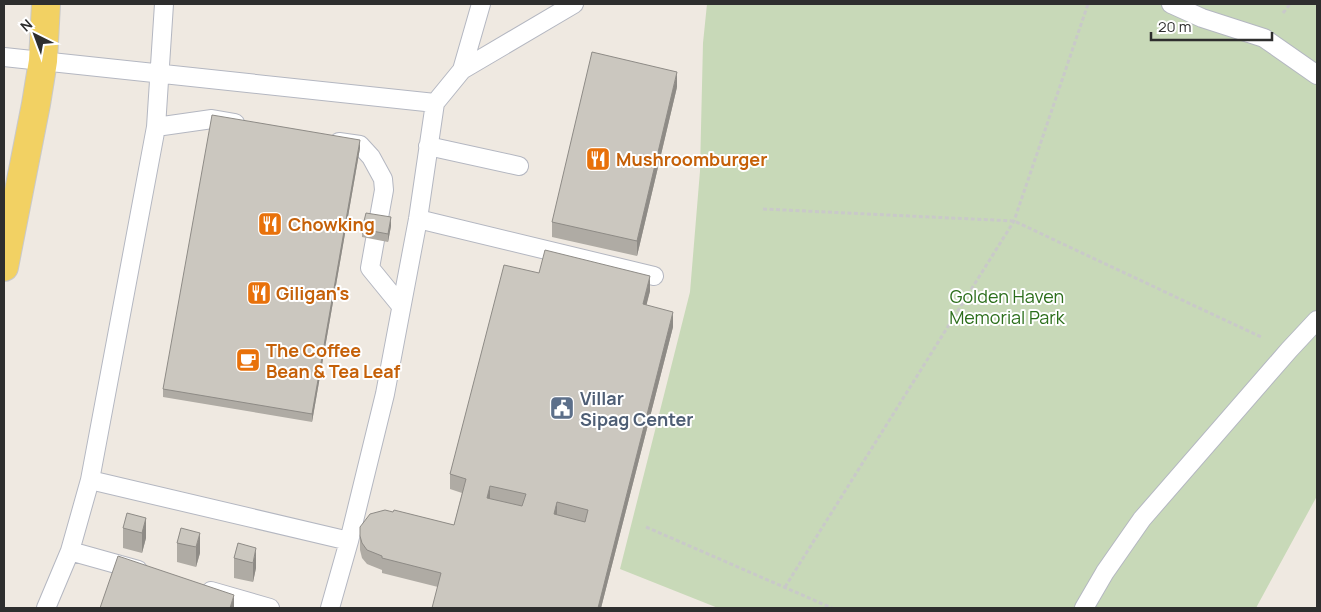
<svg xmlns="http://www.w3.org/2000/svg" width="1321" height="612" font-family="Manrope,sans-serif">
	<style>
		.cemetery { fill: #c8d9b8 }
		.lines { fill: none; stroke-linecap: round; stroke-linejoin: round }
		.service-casing { stroke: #b4b7c1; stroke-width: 20 }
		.primary-casing { stroke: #c9c9c9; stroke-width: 30 }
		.path { stroke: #c9c9c9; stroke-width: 3; stroke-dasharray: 4 2.5; stroke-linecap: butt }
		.service { stroke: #fff; stroke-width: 18 }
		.primary { stroke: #f2d163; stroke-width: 28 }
		.wall { fill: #afaba4 }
		.shaded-wall { fill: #8e8b86 }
		.building { fill: #cbc7bf; stroke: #8e8b86; fill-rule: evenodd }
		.labels { text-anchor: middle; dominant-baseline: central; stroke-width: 4; stroke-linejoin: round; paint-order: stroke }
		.food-label { font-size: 18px; font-weight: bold; fill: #c56008; stroke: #fff; text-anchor: start }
		.park-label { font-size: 18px; fill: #2c6e1b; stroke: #fff }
		.service-label { font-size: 18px; font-weight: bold; fill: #4e5e75; stroke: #fff; text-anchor: start }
	</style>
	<rect width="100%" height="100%" fill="#efe9e1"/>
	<!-- cemetery -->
	<path class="cemetery" d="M 707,4 L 1317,4 L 1317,496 L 1256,608 L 718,608 L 620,569 L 690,292 L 700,171 L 703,43 Z"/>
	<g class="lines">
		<defs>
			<path id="service" d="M 1171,4 L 1202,18 L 1264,38 L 1317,75
				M 4,57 L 435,103 L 418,219 L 385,394 L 349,541 L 330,608
				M 462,70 L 481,4
				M 435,103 L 462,70 L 574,4
				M 156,127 L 212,119 L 235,123
				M 339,142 L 360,145 L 371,157 L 383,179 L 384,190 L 378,223
				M 428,146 L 519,166
				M 418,219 L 654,276
				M 375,240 L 370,268 L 401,306
				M 90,480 L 349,541
				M 70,551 L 138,570
				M 211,591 L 270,608
				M 46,608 L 70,551 L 90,480 L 156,127 L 164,4
				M 1084,608 L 1105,572 L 1142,519 L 1289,350 L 1317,320"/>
			<path id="primary" d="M 4,267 L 36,104 L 43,61 L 46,4"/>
		</defs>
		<!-- service casing -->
		<use href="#service" class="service-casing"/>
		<!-- primary casing -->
		<use href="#primary" class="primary-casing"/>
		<!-- path -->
		<path class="path" d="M 1283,13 L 1290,4
			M 763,209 L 1014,221 L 1261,337
			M 646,527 L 832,608
			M 785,587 L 1014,221 L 1088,4"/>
		<!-- service -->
		<use href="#service" class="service"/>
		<!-- primary -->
		<use href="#primary" class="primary"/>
	</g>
	<!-- wall -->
	<path class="wall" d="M 677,87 L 637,256 L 552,237 L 552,222 Z
		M 360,148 L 312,422 L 163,397 L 163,389 Z
		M 391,226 L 388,242 L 362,237 L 362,229 Z
		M 539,273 L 650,291 L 646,305 L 673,327 L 601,608 L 438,587 L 382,573 L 382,570 L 367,564 L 362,558 L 360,550 L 360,527 L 393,512 L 454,525 L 462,493 L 450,489 L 450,474 Z
		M 146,518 L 146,538 L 142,553 L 123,548 L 123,528 Z
		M 181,528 L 200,553 L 196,567 L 177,562 L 177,543 Z
		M 238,543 L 256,568 L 253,582 L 234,578 L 234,558 Z"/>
	<!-- shaded-wall -->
	<path class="shaded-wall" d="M 677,72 L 677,87 L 637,256 L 637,241 Z
		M 360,140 L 360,148 L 312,422 L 312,414 Z
		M 391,217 L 391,226 L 388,242 L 388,234 Z
		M 650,276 L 650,291 L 643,319 L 643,304 Z
		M 673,312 L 673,327 L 601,608 L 598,608 Z
		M 490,486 L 490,500 L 487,498 Z
		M 557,502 L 557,517 L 554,514 Z
		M 146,518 L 146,538 L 142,553 L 142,533 Z
		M 200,533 L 200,553 L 196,567 L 196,547 Z
		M 256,548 L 256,568 L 253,582 L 253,563 Z
		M 234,595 L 234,608 L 230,608 Z"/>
	<!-- building -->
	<path class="building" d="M 592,52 L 677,72 L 637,241 L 552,222 Z
		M 212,115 L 360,140 L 312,414 L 163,389 Z
		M 366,213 L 391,217 L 388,234 L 362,229 Z
		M 545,250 L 650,276 L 643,304 L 673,312 L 598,608 L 432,608 L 441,573 L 382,558 L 382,556 L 367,550 L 362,543 L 360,536 L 360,527 L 370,514 L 385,510 L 393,512 L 394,510 L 454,525 L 466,479 L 450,474 L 504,265 L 539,273 ZM 490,486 L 526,494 L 522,506 L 487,498 ZM 557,502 L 588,510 L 585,522 L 554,514 Z
		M 127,513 L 146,518 L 142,533 L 123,528 Z
		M 181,528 L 200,533 L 196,547 L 177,543 Z
		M 238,543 L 256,548 L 253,563 L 234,558 Z
		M 118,556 L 234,595 L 230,608 L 100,608 Z"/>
	<!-- icons -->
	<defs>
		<symbol id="restaurant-square" viewBox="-11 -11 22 22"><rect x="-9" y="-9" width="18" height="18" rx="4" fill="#e8710a" stroke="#fff"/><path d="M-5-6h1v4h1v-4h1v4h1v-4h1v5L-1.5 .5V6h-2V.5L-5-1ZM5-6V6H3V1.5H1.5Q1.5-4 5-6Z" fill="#fff"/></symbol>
		<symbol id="cafe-square" viewBox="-11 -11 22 22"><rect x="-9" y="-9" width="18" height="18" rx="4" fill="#e8710a" stroke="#fff"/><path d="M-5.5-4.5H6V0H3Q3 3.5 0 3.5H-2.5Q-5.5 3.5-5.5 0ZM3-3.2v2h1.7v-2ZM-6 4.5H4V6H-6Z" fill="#fff"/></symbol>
		<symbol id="civic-square" viewBox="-11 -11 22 22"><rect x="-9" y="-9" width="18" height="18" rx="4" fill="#5c6f8a" stroke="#fff"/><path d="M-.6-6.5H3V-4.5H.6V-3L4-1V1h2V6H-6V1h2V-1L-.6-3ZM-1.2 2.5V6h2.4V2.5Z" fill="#fff"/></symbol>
	</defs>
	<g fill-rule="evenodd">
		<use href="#restaurant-square" x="584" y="145" width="28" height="28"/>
		<use href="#restaurant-square" x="256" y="210" width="28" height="28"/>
		<use href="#restaurant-square" x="245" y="279" width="28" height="28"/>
		<use href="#cafe-square" x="234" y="346" width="28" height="28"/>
		<use href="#civic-square" x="548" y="394" width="28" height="28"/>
	</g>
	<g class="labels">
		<!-- food labels -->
		<g class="food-label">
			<text x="616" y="159">Mushroomburger</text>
			<text x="288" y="224">Chowking</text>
			<text x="276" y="293">Giligan's</text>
			<text x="266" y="350">The Coffee<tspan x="266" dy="21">Bean &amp; Tea Leaf</tspan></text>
		</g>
		<!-- park labels -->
		<g class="park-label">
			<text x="1007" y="296">Golden Haven<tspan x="1007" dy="21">Memorial Park</tspan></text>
		</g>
		<!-- service labels -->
		<g class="service-label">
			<text x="580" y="398">Villar<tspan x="580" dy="21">Sipag Center</tspan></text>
		</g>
	</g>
	<!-- border -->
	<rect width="1321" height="612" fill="none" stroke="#2e2e2e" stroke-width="10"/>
	<!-- north arrow -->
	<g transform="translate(35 35) rotate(318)" stroke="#ffffff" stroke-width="4" paint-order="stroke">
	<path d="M0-4L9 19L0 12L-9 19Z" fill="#2e2e2e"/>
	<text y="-8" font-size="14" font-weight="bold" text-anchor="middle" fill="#2e2e2e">N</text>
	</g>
	<!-- scale -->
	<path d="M1151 32v8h121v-8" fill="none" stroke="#2e2e2e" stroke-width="2.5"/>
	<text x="1158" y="32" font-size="15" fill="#2e2e2e" stroke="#ffffff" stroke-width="4" paint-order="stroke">20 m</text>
</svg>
